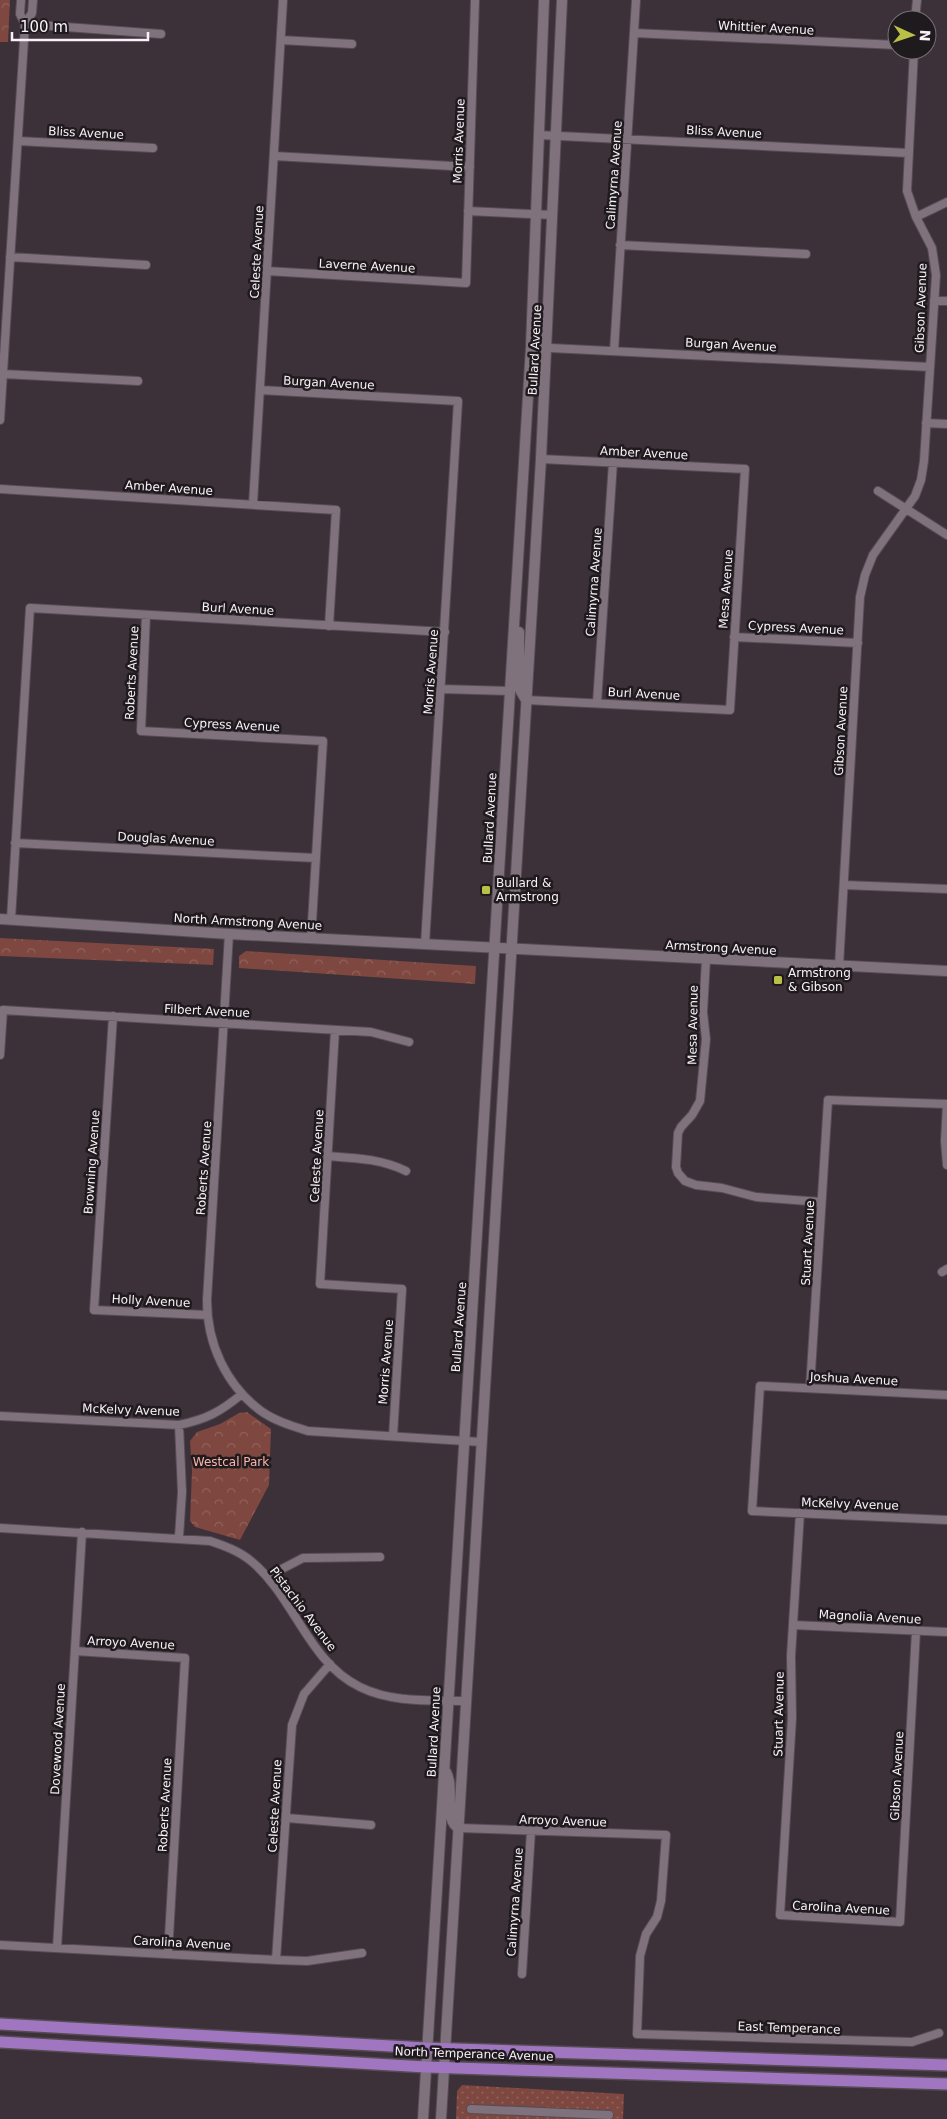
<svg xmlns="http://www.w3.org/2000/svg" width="947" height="2119" font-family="'DejaVu Sans',sans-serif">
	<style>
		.grass { fill: url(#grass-dots) }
		.park { fill: url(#park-crowns) }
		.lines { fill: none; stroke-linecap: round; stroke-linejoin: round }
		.street-casing { stroke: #564c54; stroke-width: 10 }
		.secondary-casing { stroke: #564c54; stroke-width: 12 }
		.primary-casing { stroke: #564c54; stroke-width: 14 }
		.street { stroke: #7f727c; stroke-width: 8 }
		.secondary { stroke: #7f727c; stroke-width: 10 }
		.primary { stroke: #9f76bf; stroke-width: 11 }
		.poi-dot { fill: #bac045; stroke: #1f1a1e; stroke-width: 2 }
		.labels { text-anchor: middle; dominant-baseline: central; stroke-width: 5; stroke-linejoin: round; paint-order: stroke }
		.street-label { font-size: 12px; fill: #f9f1f7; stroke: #1f1a1e }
		.poi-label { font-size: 12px; fill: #f9f1f7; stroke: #1f1a1e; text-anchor: start }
		.park-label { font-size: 12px; fill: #fab4a9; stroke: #1f1a1e }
	</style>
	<defs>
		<pattern id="grass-dots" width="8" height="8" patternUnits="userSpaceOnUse" patternTransform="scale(1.25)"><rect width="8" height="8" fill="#7e473f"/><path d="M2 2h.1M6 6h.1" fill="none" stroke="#91625c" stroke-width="1.8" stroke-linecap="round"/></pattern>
		<pattern id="park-crowns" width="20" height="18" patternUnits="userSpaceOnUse" patternTransform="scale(1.25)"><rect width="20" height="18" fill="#7e473f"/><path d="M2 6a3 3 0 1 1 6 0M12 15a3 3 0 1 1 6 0" fill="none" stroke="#91625c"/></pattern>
	</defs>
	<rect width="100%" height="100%" fill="#3c3039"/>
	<!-- grass -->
	<path class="grass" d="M 462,2085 L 624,2094 L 623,2119 L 456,2119 L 457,2091 Z"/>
	<!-- park -->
	<path class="park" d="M 0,0 L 10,0 L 8,42 L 0,42 Z
		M 0,938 L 214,949 L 213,965 L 0,956 Z
		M 246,951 L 476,966 L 475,984 L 239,968 L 239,956 Z
		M 247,1412 L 271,1429 L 269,1485 L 240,1540 L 195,1527 L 190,1521 L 192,1471 L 190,1441 L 197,1432 L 220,1424 L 239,1413 Z"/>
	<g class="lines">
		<defs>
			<path id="street" d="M 915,20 L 917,0
				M 25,24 L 161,34
				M 25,24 L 32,13 L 33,0
				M 634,33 L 897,45
				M 281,40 L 352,44
				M 539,135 L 908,153
				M 18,141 L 153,148
				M 274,156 L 470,167
				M 468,211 L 553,215
				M 916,217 L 947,202
				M 620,245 L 806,254
				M 10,257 L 146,265
				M 267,271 L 466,283 L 475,0
				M 934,301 L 947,301
				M 531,347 L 930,367
				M 614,351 L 636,0
				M 3,374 L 138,381
				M 260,390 L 458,401 L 425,944
				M 0,420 L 25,24 L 20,14 L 21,0
				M 926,423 L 947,424
				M 0,489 L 336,510 L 329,626
				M 878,491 L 947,535
				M 253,504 L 283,0
				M 146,615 L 141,731 L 323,741 L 311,939
				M 734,637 L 858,643
				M 441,689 L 510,691
				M 526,700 L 730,710 L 745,469 L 541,459
				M 597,703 L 613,462
				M 15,843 L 316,858
				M 844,885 L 947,889
				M 11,919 L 30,608 L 445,632
				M 229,934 L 207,1300 C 207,1344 226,1385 261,1411 C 275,1421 292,1426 308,1431 L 481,1442
				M 706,960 L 703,1012 L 706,1039 L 700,1101 L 692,1115 L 681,1127 L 678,1133 L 676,1167 L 678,1173 L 685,1181 L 696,1185 L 722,1188 L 756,1197 L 821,1202
				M 839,966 L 860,597 L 865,575 L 873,555 L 915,496 L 921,480 L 924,461 L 936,275 L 932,248 L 916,217 L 907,191 L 914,50
				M 113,1016 L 94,1310 L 207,1315
				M 335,1030 L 320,1284 L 402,1289 L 393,1436
				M 0,1055 L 3,1010 L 371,1032 L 409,1042
				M 947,1104 L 945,1141 L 947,1165
				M 328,1156 C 356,1158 381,1159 406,1171
				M 942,1272 L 947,1269
				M 810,1388 L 828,1100 L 947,1104
				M 947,1395 L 760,1386 L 752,1511 L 947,1520
				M 0,1416 L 179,1425 C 207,1419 220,1412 242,1394
				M 800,1513 L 791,1656 L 792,1718 L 780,1915 L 900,1922 L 916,1631
				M 0,1528 L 210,1541 C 225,1546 239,1551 251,1561 C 294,1596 308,1662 360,1687 C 392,1703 431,1700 465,1701
				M 179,1537 L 182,1492 L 179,1425
				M 269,1579 L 278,1571 L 303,1558 L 380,1557
				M 793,1625 L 947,1632
				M 75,1651 L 185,1658 L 168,1954
				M 287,1818 L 371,1825
				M 459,1828 L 666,1835 L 661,1901 L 657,1917 L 646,1934 L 640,1956 L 637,2034 L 912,2042 L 939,2033
				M 0,1945 L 276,1960 L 307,1961 L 362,1953
				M 57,1948 L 82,1532
				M 276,1960 L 292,1725 L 304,1694 L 330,1664
				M 522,1974 L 531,1831
				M 471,2109 L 609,2115"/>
			<path id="secondary" d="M 519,632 L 519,688 L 526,700
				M 0,919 L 229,934 L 947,971
				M 446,1772 C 455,1788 443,1821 459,1828
				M 423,2119 L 531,347 L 544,0
				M 441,2119 L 541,459 L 562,0"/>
			<path id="primary" d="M 0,2024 L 426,2048 L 947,2065
				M 0,2042 L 426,2067 L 947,2084"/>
		</defs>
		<!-- street casing -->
		<use href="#street" class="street-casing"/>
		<!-- secondary casing -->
		<use href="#secondary" class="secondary-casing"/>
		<!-- primary casing -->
		<use href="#primary" class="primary-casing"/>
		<!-- street -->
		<use href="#street" class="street"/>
		<!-- secondary -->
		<use href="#secondary" class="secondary"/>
		<!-- primary -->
		<use href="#primary" class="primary"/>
	</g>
	<!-- markers -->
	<g class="poi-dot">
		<rect x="481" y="885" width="10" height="10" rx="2.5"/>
		<rect x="773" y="975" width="10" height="10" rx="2.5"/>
	</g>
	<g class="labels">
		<!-- street labels -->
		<g class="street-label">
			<text transform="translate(766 28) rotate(3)">Whittier Avenue</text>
			<text transform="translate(724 132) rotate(3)">Bliss Avenue</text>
			<text transform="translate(86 133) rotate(3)">Bliss Avenue</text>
			<text transform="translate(459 141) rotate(-88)">Morris Avenue</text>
			<text transform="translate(614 175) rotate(-86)">Calimyrna Avenue</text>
			<text transform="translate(257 252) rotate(-87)">Celeste Avenue</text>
			<text transform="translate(367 266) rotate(3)">Laverne Avenue</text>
			<text transform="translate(921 308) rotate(-88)">Gibson Avenue</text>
			<text transform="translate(731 345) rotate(3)">Burgan Avenue</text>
			<text transform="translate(535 350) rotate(-87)">Bullard Avenue</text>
			<text transform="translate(329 383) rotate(3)">Burgan Avenue</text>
			<text transform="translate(644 453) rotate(3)">Amber Avenue</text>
			<text transform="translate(169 488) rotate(4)">Amber Avenue</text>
			<text transform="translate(594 582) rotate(-86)">Calimyrna Avenue</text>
			<text transform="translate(726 589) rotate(-86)">Mesa Avenue</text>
			<text transform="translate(238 609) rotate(3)">Burl Avenue</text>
			<text transform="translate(796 628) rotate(3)">Cypress Avenue</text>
			<text transform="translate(431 672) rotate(-86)">Morris Avenue</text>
			<text transform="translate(132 673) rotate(-87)">Roberts Avenue</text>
			<text transform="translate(644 694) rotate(3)">Burl Avenue</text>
			<text transform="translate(232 725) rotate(3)">Cypress Avenue</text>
			<text transform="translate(841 731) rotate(-87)">Gibson Avenue</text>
			<text transform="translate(490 818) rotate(-87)">Bullard Avenue</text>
			<text transform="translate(166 839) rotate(3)">Douglas Avenue</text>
			<text transform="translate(248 922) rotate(3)">North Armstrong Avenue</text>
			<text transform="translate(721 948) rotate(3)">Armstrong Avenue</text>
			<text transform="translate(207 1011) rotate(3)">Filbert Avenue</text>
			<text transform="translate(693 1025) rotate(-89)">Mesa Avenue</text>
			<text transform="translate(317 1156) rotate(-87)">Celeste Avenue</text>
			<text transform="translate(92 1162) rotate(-86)">Browning Avenue</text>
			<text transform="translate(204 1168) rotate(-86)">Roberts Avenue</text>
			<text transform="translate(808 1243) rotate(-87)">Stuart Avenue</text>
			<text transform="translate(151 1301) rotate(3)">Holly Avenue</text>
			<text transform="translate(459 1327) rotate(-86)">Bullard Avenue</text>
			<text transform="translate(386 1362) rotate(-86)">Morris Avenue</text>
			<text transform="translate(854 1379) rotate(3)">Joshua Avenue</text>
			<text transform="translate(131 1410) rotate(2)">McKelvy Avenue</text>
			<text transform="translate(850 1504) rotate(2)">McKelvy Avenue</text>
			<text transform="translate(303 1609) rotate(53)">Pistachio Avenue</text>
			<text transform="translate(870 1617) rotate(3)">Magnolia Avenue</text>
			<text transform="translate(131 1643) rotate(3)">Arroyo Avenue</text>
			<text transform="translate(779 1714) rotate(-89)">Stuart Avenue</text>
			<text transform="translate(434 1732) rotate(-87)">Bullard Avenue</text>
			<text transform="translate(58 1739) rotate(-87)">Dovewood Avenue</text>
			<text transform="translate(897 1776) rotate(-87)">Gibson Avenue</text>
			<text transform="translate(165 1805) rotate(-87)">Roberts Avenue</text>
			<text transform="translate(275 1806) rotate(-87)">Celeste Avenue</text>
			<text transform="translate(563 1821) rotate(2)">Arroyo Avenue</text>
			<text transform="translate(515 1902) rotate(-86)">Calimyrna Avenue</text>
			<text transform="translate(841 1908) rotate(3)">Carolina Avenue</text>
			<text transform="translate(182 1943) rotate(3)">Carolina Avenue</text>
			<text transform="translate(789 2028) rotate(2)">East Temperance</text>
			<text transform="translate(474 2054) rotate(2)">North Temperance Avenue</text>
		</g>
		<!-- poi labels -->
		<g class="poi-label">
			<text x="496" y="883">Bullard &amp;<tspan x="496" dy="14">Armstrong</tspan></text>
			<text x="788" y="973">Armstrong<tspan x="788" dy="14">&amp; Gibson</tspan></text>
		</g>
		<!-- park labels -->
		<g class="park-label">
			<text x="231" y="1462">Westcal Park</text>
		</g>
	</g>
	<!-- north arrow -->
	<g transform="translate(912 35) rotate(93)"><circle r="24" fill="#1f1a1e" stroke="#767075"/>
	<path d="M0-4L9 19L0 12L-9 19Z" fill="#bac045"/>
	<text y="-8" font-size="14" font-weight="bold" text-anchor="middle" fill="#f9f1f7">N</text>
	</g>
	<!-- scale -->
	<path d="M12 32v8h136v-8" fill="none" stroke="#f9f1f7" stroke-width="2.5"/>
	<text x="20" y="32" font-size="15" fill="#f9f1f7" stroke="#1f1a1e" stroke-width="4" paint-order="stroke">100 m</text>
</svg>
